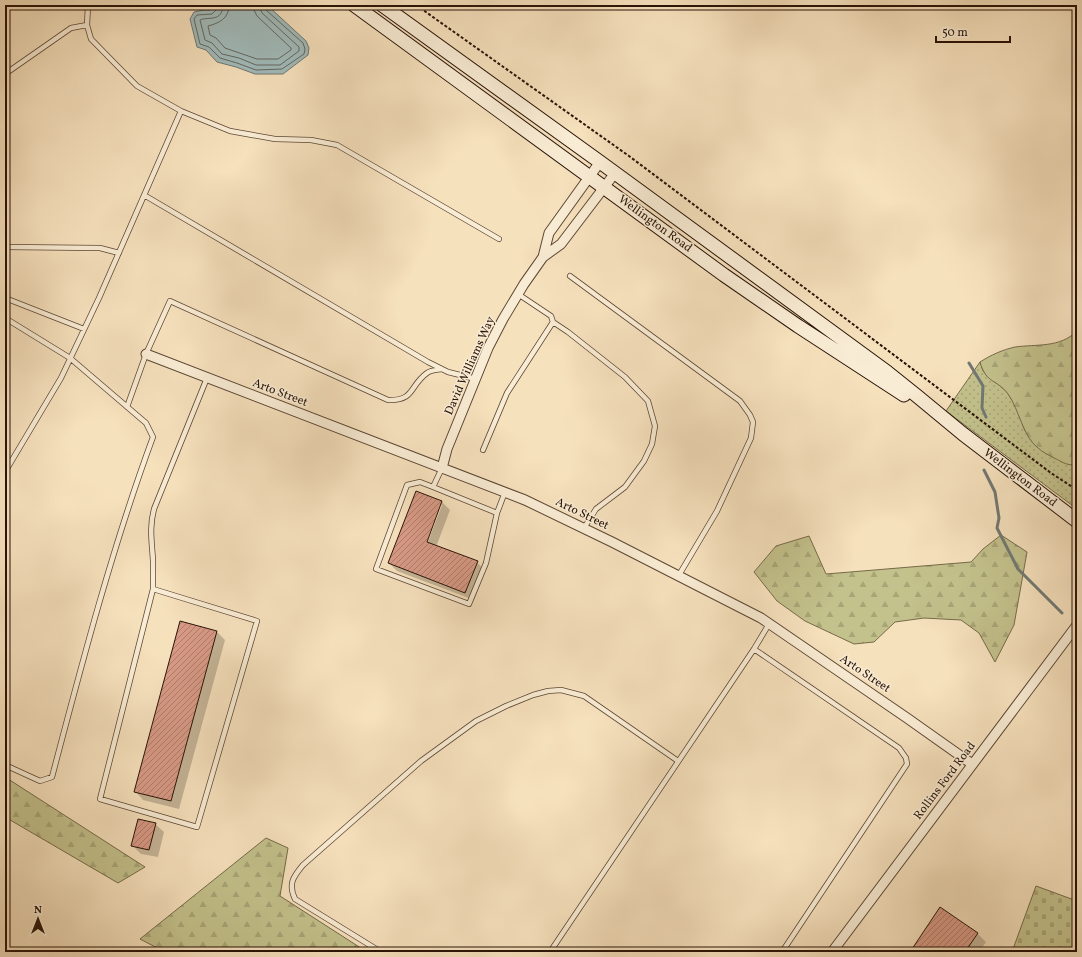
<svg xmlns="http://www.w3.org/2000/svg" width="1082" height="957" font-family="Vollkorn,serif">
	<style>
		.grass { fill: url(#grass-dots); stroke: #766a4a }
		.forest { fill: url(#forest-firs); stroke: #766a4a }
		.cemetery { fill: url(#cemetery-stones); stroke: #766a4a }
		.park { fill: #c3c18c; stroke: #766a4a }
		.water { fill: #a1bbbb; stroke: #717873 }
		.shadow { fill: #0003; fill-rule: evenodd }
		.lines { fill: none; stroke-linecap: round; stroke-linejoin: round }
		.shore { stroke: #656761; stroke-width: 1 }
		.stream { stroke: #717873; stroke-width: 3 }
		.building { fill: url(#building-hatch); stroke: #291307 }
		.lane-casing { stroke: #5c4634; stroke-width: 6 }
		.street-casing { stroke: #5c4634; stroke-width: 11 }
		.secondary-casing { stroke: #291307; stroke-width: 15 }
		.path { stroke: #291307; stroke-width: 2; stroke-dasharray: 3 2; stroke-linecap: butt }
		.lane { stroke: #f9ecd4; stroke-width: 4.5 }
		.street { stroke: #f9ecd4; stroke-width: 9 }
		.secondary { stroke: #f9ecd4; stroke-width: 13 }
		.labels { text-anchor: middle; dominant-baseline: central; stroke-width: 3; stroke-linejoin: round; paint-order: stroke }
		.street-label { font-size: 12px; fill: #291307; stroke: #f9ecd4 }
	</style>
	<defs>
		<pattern id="grass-dots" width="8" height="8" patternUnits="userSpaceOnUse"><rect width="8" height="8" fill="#c3c18c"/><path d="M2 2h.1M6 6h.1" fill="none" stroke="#a8a577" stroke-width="1.8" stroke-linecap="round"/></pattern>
		<pattern id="forest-firs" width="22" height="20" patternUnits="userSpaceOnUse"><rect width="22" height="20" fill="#c3c18c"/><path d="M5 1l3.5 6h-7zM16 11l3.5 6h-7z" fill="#a8a577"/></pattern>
		<pattern id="cemetery-stones" width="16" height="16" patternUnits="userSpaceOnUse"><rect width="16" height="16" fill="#c3c18c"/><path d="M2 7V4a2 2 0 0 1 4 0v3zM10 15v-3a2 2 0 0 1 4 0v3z" fill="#a8a577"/></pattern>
		<pattern id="building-hatch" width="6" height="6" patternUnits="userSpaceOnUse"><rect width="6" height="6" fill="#d89a86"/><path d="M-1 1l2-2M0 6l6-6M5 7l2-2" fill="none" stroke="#af7c6c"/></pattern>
	</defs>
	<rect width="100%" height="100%" fill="#f6e1bd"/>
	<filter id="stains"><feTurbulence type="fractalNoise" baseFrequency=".005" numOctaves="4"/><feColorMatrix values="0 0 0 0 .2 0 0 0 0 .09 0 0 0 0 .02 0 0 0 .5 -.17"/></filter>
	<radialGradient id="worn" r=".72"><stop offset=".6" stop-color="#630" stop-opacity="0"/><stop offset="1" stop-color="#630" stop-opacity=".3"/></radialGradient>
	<!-- grass -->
	<path class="grass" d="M 980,362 L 983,371 L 1007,392 L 1016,406 L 1025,431 L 1049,455 L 1074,465 L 1077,463 L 1077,509 L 946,411 Z"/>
	<!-- forest -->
	<path class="forest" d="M 1077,331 L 1077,463 L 1074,465 C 1065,465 1061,461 1054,458 C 1049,455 1042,452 1038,448 C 1023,437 1019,409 1008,394 C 997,379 986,384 980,362 C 991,355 1002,350 1015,347 C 1037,344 1060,348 1077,331 Z
		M 1001,535 L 1027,552 L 1014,625 L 995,662 L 979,633 L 961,620 L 924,618 L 895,622 L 874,642 L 854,644 L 805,621 L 777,601 L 754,572 L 776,546 L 809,536 L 826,574 L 971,562 L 983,549 Z
		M 5,777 L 145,867 L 118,883 L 5,817 Z
		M 266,838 L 288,848 L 280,896 L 367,952 L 165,952 L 140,939 Z"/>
	<!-- cemetery -->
	<path class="cemetery" d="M 1036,886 L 1077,901 L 1077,948 L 1076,952 L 1021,952 L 1013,949 Z"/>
	<!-- park -->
	<path class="park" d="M 5,874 L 9,890 L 5,924 Z"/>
	<!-- water -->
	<path class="water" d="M 216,5 L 267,5 L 306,41 L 309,48 L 308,55 L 283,74 L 255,74 L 236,67 L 217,62 L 206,50 L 197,47 L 190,19 L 194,12 L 204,10 L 210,10 Z"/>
	<!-- shadow -->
	<path class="shadow" d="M 416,492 L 442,502 L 450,510 L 436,547 L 477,562 L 485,571 L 474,600 L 397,571 L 389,563 ZM 440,505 L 442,505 L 426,547 L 424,546 Z
		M 216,631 L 225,640 L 179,809 L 143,800 L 135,791 Z
		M 155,824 L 164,832 L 158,857 L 141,854 L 132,845 Z
		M 977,933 L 986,942 L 979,952 L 911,952 Z"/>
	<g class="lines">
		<!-- shore -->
		<path class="shore" d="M 218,5 L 217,9 L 212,14 L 197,15 L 194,19 L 200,44 L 209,47 L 220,58 L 237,63 L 256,70 L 282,69 L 304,54 L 305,49 L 303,43 L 266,10 L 264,5
			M 223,5 C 222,23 209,16 200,20 L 205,40 L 212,43 L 222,54 L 239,58 L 256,65 L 280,65 L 299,51 L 299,47 L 262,13 L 259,5
			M 229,5 C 229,19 219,23 208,26 L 210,35 L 216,38 L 225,48 L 257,59 L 278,59 L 291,50 L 291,48 L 257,16 L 254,10 L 253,5"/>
		<!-- stream -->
		<path class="stream" d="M 969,363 L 983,386 L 982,408 L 986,417
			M 984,470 L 995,492 L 999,518 L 997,528 L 1018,569 L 1062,613"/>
	</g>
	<!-- building -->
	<path class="building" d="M 416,491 L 442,501 L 427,542 L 478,561 L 465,593 L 388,563 Z
		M 180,621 L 217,631 L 171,801 L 134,792 Z
		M 138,819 L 156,823 L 149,850 L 131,846 Z
		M 940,907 L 978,933 L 965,952 L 910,952 Z"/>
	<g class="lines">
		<defs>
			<path id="lane" d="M 5,74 L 71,28 L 87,25
				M 181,111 L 230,131 L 275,139 L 311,140 L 337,145 L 499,239
				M 144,195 L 428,362 L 448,372 L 476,379
				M 5,247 L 100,248 L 119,253
				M 570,276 L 740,401 L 750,415 L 753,422 L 751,438 L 717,511 L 679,575
				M 5,298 L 84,329
				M 5,318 L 70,358 L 146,423 L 153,437 C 112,548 82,663 52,777 L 40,781 L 5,765
				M 553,322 L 568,332 L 625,377 L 648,401 L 655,426 L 652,444 L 644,461 L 625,487 L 596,509 L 584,528
				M 127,407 L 146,354 L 170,301 L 388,400 C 415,401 409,386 427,373 C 431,370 437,370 442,369
				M 483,450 L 507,393 L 553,322 L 551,316 L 518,294
				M 5,472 L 61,378 L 99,298 L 181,111 L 137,86 L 91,39 L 87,25 L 88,5
				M 433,487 L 420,482 L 407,485 L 376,569 L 469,604 L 486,563 L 497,513 L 433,487 L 442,468
				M 497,513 L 505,492
				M 153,589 L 257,621 L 197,827 L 100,799 L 153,589 C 153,580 153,570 153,561 C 152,542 149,528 154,509 L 207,378
				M 754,649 L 899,748 L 906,758 L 907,764 L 782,952
				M 381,952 L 295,899 C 288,884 293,877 303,865 L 421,761 L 476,721 L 506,706 L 533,695 L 548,691 L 561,690 L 584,696 L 678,761
				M 550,952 L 754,649 L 769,624"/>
			<path id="street" d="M 543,257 L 549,233 L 600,162
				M 146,354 L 525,500 L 612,542 L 761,618 L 907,718 L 972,764
				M 442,468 L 447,449 L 488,348 L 503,319 L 524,284 L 543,257 L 561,244 L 615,173
				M 832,952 L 1077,625"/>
			<path id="secondary" d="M 354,5 L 724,275 L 798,326 L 904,395
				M 382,5 L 600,162 L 887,372 L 917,396 L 963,434 L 1077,521"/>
		</defs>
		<!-- lane casing -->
		<use href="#lane" class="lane-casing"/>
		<!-- street casing -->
		<use href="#street" class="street-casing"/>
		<!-- secondary casing -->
		<use href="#secondary" class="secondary-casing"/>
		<!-- path -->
		<path class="path" d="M 416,5 L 629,156 L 1051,473 L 1077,490"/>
		<!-- lane -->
		<use href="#lane" class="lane"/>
		<!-- street -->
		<use href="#street" class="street"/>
		<!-- secondary -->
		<use href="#secondary" class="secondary"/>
	</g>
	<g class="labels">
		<!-- street labels -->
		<g class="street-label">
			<text transform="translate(655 224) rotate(36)">Wellington Road</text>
			<text transform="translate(470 366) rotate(-66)">David Williams Way</text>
			<text transform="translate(280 393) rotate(21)">Arto Street</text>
			<text transform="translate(1020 478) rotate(37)">Wellington Road</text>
			<text transform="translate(582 514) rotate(26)">Arto Street</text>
			<text transform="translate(865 674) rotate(34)">Arto Street</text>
			<text transform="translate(945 781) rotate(-53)">Rollins Ford Road</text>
		</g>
	</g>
	<!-- margin -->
	<rect width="1082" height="957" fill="none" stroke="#f6e1bd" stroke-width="20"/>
	<rect x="6" y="6" width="1070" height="945" fill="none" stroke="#291307" stroke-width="2"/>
	<rect x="10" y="10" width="1062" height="937" fill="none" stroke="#291307"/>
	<!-- north arrow -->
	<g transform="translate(38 919)" stroke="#f9ecd4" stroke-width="3" paint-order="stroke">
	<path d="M0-3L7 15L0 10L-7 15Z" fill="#291307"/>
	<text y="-6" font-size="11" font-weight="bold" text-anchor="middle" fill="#291307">N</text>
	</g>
	<!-- scale -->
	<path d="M936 36v6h74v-6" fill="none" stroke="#291307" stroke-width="2"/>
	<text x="942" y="36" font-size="12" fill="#291307" stroke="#f9ecd4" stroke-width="3" paint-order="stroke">50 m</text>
	<rect width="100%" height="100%" filter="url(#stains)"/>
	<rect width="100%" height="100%" fill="url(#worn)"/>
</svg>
